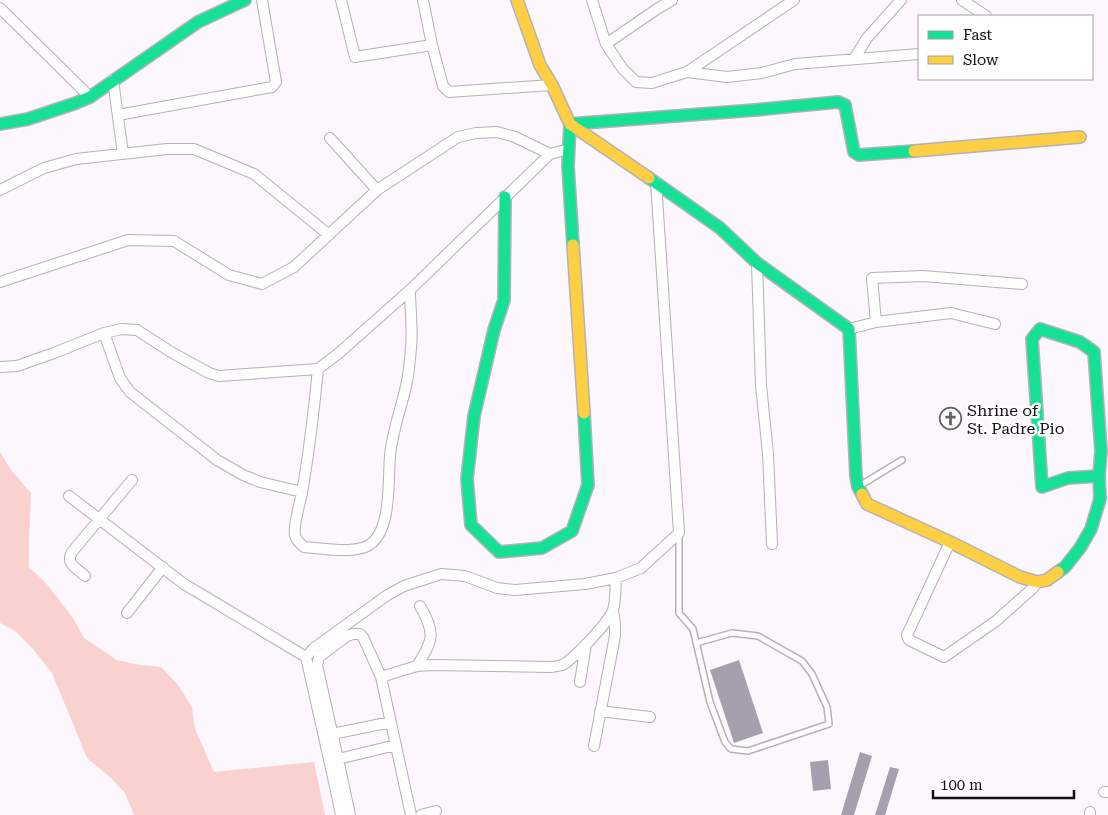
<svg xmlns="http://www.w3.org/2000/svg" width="1108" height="815" font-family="'Roboto Serif',serif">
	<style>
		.green { fill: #f9d2cf }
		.building { fill: #a4a0ae }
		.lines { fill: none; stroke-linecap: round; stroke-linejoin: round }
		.lane-casing { stroke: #b5b1b5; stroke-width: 8 }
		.street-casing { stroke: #b5b1b5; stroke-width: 12 }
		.fast-casing { stroke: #b5b1b5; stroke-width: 14 }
		.slow-casing { stroke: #b5b1b5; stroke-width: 14 }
		.lane { stroke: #fffeff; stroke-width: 5 }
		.street { stroke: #fffeff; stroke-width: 10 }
		.fast { stroke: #16e098; stroke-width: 11 }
		.slow { stroke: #ffcf43; stroke-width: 11 }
		.labels { text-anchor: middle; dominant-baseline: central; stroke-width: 5; stroke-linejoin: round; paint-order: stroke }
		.poi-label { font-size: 16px; fill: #131014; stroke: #fff; text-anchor: start }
	</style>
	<rect width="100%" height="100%" fill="#fcf7fc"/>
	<!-- green -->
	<path class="green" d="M 0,452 L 11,470 L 31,493 L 29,544 L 29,567 L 46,583 L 73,618 L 84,638 L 117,660 L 140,665 L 161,667 L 178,685 L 192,707 L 195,729 L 214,772 L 314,762 L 325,815 L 134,815 L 125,793 L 111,778 L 87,758 L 52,673 L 33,649 L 15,631 L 0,623 Z"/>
	<!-- building -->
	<path class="building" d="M 739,660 L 763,733 L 734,743 L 710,670 Z
		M 860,752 L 872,756 L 854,815 L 841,815 Z
		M 828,760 L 831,789 L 813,791 L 810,762 Z
		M 890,767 L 899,769 L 885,815 L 875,815 Z"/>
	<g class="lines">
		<defs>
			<path id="lane" d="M 861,485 L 902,460
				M 679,533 L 679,613 L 693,629 L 710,702 L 725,742 L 731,749 L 748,751 L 829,724 L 827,707 L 812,674 L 802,661 L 758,636 L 732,633 L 696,643"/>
			<path id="street" d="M 341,0 L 355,57 L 432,45
				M 423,0 L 432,45 L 443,86 L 449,92 L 552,85
				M 592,0 L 606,44 L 622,68 L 636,82 L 652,83 L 687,72 L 794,0
				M 962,0 L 986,16
				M 0,8 L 90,97
				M 606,44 L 657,9 L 672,0
				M 854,59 L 867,38 L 901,0
				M 687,72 L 727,77 L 762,73 L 795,64 L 919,54
				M 113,80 L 123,154
				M 118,115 L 272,87 L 276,82 L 262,0
				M 330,138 L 377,190
				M 0,190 L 44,168 L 76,159 L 167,149 L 194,149 L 254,174 L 329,235
				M 757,263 L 761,385 L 768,454 L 772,544
				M 0,282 L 128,240 L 174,241 L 229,275 L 262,284 L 294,267 L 377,190 L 458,137 L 476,133 L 497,132 L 515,137 L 550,154
				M 876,322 L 872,278 L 923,276 L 1022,284
				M 849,329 L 876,322 L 951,313 L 995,324
				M 104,333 L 120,378 L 130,392 L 217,460 L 243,475 L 260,482 L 302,492
				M 0,367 L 17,366 L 54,353 L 104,333 L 122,329 L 137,330 L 171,352 L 209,373 L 219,376 L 318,369 L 339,353 L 410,290 L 550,154 L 569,149
				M 318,369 C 314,410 309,452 302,493 C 300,503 293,525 295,535 C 296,541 300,543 304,547 C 323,548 361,556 374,541 C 391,524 388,480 390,456 C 392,432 401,409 406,386 C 409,374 410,360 411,348 C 413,329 410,309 410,290
				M 69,496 L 184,584 L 306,657
				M 950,542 L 907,635 L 909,640 L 944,657 L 996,621 L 1033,588 L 1037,582
				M 85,576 C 77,568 65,564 72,552 L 132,480
				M 127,613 L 163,567
				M 417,666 C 433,640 436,634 420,606
				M 381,677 L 417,666 L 433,665 L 550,667 C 554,667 558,666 562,665 C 573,660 609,622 613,610 C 616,600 615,588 616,578
				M 580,682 L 586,644
				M 600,711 L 650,717
				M 332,734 L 391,722
				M 594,746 L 615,636 L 615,624 L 613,610
				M 338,759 L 396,745
				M 1104,792 L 1108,792
				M 341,815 L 335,786 L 306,657 L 314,648 L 386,596 L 404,586 L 441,574 L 465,576 L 497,588 L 515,590 L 585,584 L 616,578 L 641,568 L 679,533 L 656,182
				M 350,815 L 338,759 L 317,665 L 319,657 L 347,636 L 353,634 L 360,634 L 363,637 L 381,677 L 411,815
				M 421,815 L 436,811
				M 1090,815 L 1090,812"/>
			<path id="fast" d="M 0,124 L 28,119 L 76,103 L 90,97 L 198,22 L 245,0
				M 649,178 L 720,228 L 757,263 L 849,329 L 856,476 L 858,487 L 862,494
				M 505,197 L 504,300 L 494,330 L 474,416 L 467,479 L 471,525 L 499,552 L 542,548 L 572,531 L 588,485 L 584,413
				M 573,245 L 568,166 L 570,124 L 755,110 L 838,102 L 845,105 L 854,152 L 859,155 L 914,151
				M 1058,572 L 1065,567 L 1080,548 L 1091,529 L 1100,499 L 1099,476 L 1101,451 L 1094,352 L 1080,342 L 1040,329 L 1032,339 L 1042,487 L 1068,478 L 1099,476"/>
			<path id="slow" d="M 517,0 L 540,65 L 552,85 L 570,124 L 649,178
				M 914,151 L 1080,137
				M 573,245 L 584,413
				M 862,494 L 867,504 L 950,542 L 1020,577 L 1037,582 L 1047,580 L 1058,572"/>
		</defs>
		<!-- lane casing -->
		<use href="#lane" class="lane-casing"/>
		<!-- street casing -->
		<use href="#street" class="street-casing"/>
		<!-- fast casing -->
		<use href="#fast" class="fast-casing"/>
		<!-- slow casing -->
		<use href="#slow" class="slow-casing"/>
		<!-- lane -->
		<use href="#lane" class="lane"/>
		<!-- street -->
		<use href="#street" class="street"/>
		<!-- fast -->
		<use href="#fast" class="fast"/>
		<!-- slow -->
		<use href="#slow" class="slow"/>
	</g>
	<!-- icons -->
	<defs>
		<symbol id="church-ring" viewBox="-11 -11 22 22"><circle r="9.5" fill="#fff" stroke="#656165" stroke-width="1.5"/><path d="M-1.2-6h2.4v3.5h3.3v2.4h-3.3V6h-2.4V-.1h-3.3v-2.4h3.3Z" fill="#656165"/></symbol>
	</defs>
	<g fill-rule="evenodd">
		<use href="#church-ring" x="938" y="406" width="25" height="25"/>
	</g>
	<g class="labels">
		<!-- poi labels -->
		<g class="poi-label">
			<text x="967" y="410">Shrine of<tspan x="967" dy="18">St. Padre Pio</tspan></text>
		</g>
	</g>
	<!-- legend -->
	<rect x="918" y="15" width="175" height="65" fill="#ffffff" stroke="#a19fa1"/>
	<rect x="928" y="31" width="25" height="8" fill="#16e098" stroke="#a19fa1"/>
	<text x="963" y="40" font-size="15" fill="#131014">Fast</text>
	<rect x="928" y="56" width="25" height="8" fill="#ffcf43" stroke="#a19fa1"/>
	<text x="963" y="65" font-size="15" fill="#131014">Slow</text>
	<!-- scale -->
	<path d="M933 790v8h141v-8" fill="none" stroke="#131014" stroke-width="2.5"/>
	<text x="940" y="790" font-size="15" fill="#131014" stroke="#ffffff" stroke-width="4" paint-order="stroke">100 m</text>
</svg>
